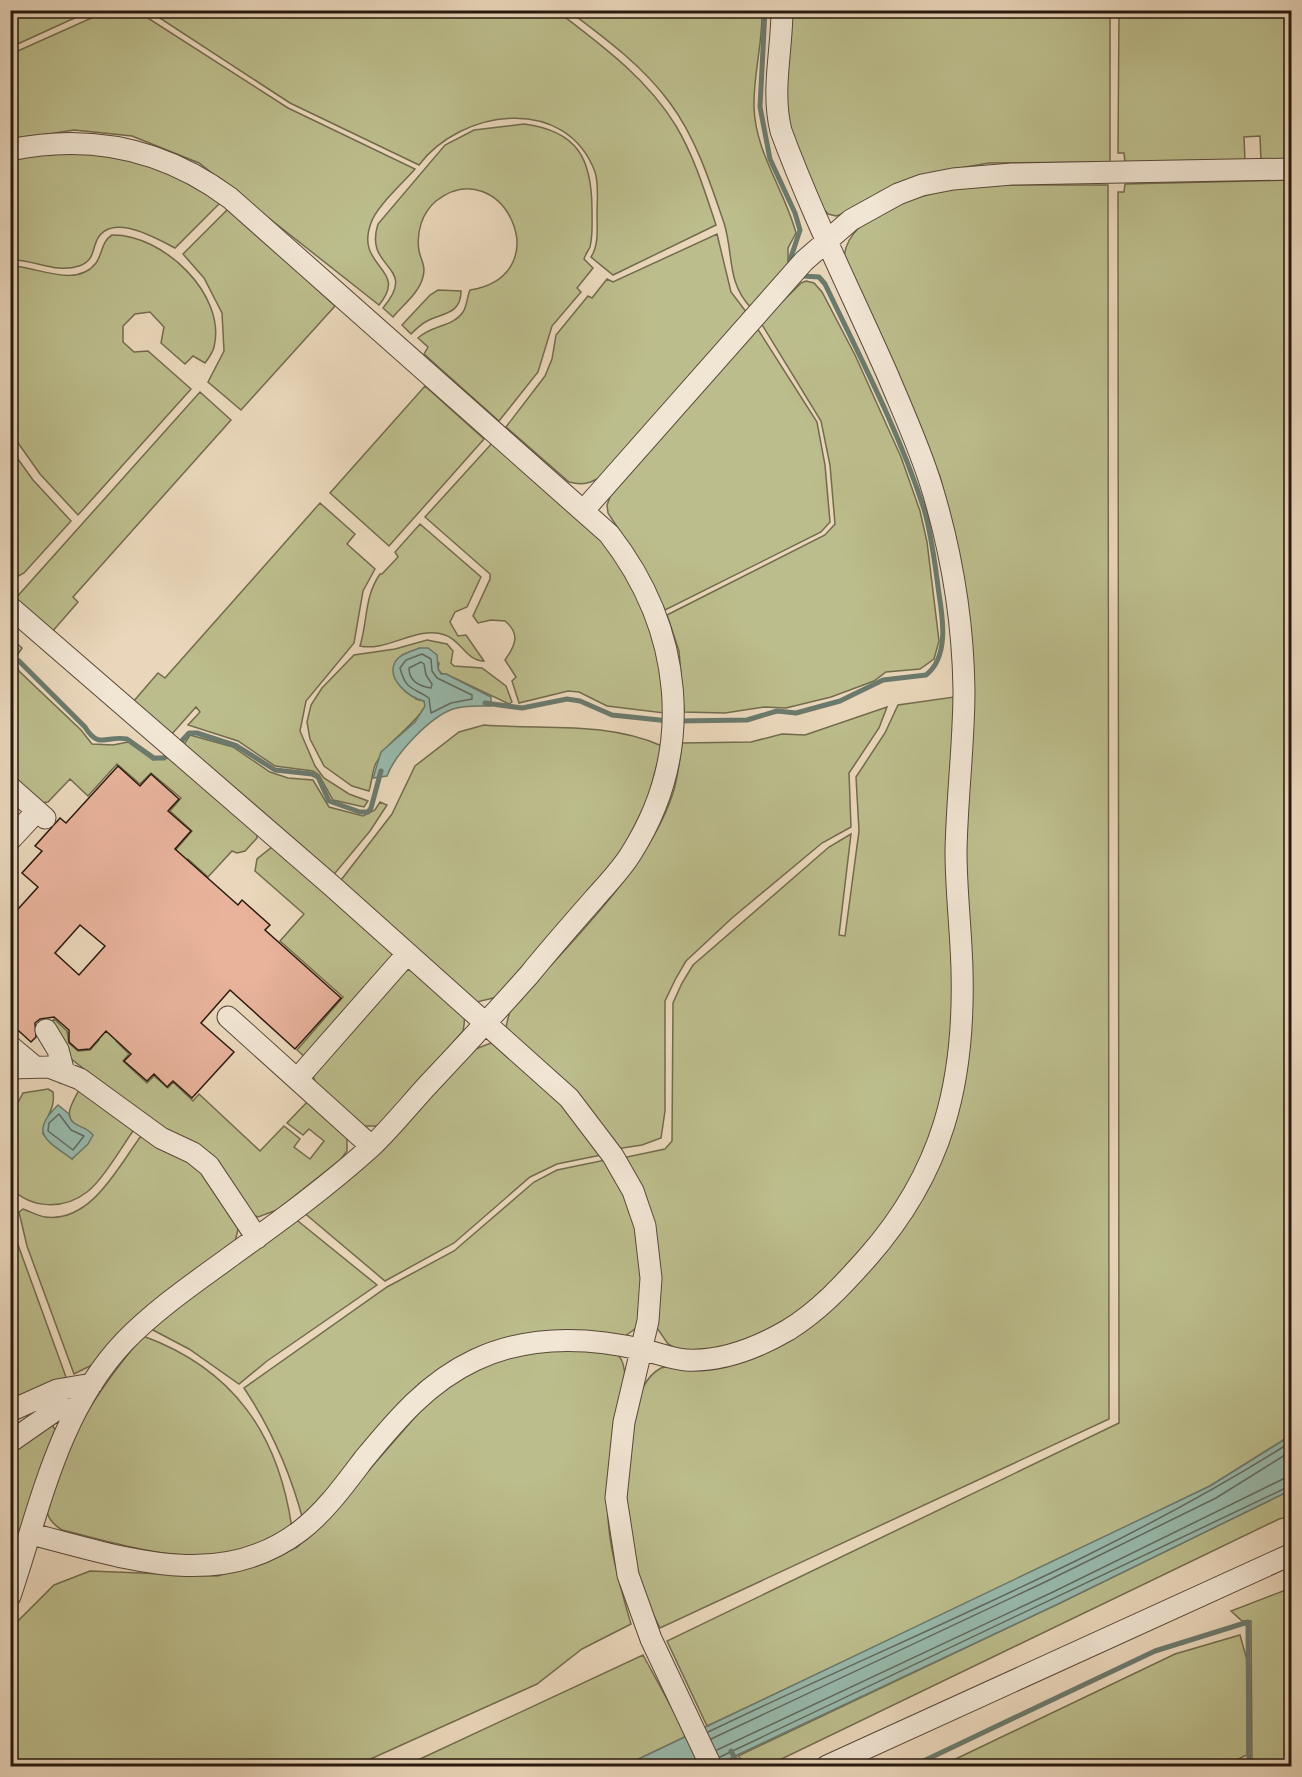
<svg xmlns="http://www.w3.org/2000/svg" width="1302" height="1777" font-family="Cardo,serif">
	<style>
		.green { fill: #bcbd8c; stroke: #726b4d; stroke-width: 1.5 }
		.water { fill: #98baad; stroke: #6b7a6d; stroke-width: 1.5 }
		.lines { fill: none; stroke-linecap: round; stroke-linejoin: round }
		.shore { stroke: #606a5e; stroke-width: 1.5 }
		.stream { stroke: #6b7a6d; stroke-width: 5 }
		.building { fill: #e8b29b; stroke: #27190e; stroke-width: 1.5; fill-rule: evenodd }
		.minor-casing { stroke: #584839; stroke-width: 23 }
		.minor { stroke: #f1e5d3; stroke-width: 21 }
	</style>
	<rect width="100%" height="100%" fill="#ead7bb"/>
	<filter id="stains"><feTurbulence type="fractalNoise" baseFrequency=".00333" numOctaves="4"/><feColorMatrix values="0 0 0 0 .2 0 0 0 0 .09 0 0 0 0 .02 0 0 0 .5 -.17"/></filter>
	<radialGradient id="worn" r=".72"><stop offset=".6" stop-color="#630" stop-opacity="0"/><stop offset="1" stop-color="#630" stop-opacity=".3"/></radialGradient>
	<!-- green -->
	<path class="green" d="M 11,10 L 90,10 L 90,11 L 11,47 Z
		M 107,11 L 137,11 L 288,108 L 415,169 C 403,183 376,207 371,223 C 354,268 410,268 379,305 L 199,163 L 132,136 L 74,130 L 11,140 L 11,54 Z
		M 149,11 L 557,11 C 600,44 647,78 676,126 C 694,156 705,192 716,225 L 613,275 L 591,257 C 599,245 597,228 597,213 C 597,201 599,184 595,172 C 566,94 461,109 419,165 L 290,103 Z
		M 569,11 L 762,11 C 763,43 753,75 754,107 C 755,152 785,191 796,233 L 788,248 L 788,265 L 751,308 C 726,281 734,255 724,223 C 710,182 696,138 670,103 C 643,66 605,38 569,11 Z
		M 789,11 L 1110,11 L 1110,162 L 989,163 L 942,171 L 845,213 L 836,216 L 828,214 L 822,207 L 803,170 L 784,111 Z
		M 1119,11 L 1291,11 L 1291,160 L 1261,161 L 1260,136 L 1244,137 L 1245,161 L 1125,162 L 1124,153 L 1118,153 Z
		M 524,124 C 578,131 592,159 592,210 C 592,222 593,235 590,247 C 588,251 585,255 584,259 L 593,268 L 577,288 L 581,292 L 552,326 L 538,372 L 499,421 L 424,354 L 428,347 L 418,338 C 431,325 453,327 463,312 C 467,306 467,297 470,290 C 562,275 501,150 436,201 C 422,213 416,232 419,251 C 421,260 426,266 423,277 C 419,293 403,305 393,317 L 383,308 C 420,264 363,271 378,224 L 445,145 L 474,130 Z
		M 88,151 L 152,161 L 221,202 L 175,248 C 154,237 106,209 95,245 C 92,255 91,262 79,266 C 56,274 34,259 11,260 L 10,157 Z
		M 1291,180 L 1291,1430 L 1282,1441 L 1210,1486 L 1037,1571 L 707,1726 L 667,1641 L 1119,1423 L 1118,192 L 1124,192 L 1125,184 Z
		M 984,185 L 1108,185 L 1109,1419 L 660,1628 C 634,1580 614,1503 625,1449 C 627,1437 632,1426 635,1414 C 640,1395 643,1378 661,1368 L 783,1341 L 940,1158 L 966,852 L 963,575 L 952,521 L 940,477 L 844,257 C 849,206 943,189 984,185 Z
		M 229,208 L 335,306 L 241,410 L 208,382 L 224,351 L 222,313 L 204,278 L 183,254 Z
		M 717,234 L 731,292 L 747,313 L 604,475 C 591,483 584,486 569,482 L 506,427 L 545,376 L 552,359 L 556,335 L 588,296 L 592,298 L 607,279 L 613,282 Z
		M 112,235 C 163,234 227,295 214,347 C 213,352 208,359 205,363 L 193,356 L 185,364 L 161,343 L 164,327 L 150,312 L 135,314 L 123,326 L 123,342 L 134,352 L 148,351 L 191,389 L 78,515 L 40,474 L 11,433 L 11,266 C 36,266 76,289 96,263 C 103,253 101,242 112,235 Z
		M 806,281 L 814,283 L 822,292 L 855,355 L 901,457 L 920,511 L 927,542 L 939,641 L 934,659 L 920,669 L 886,672 L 874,681 L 831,697 L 786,708 L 764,707 L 725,713 L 684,712 L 679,651 L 667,615 L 825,535 L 835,524 L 830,465 L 821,421 L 761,323 L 801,283 Z
		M 438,290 L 461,291 C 461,314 443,313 427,321 C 421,324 416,329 411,334 L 402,325 L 430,295 Z
		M 757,328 L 817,422 L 825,465 L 830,522 L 821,532 L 665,610 L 640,562 L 608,513 L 607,505 L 613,489 Z
		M 425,386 L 484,439 L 389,546 L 330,493 Z
		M 200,392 L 231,420 L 73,597 L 78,602 L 52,632 L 15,599 Z
		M 494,441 L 578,515 L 621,561 L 658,640 L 664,713 L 607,706 L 579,692 L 568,691 L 519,703 L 512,681 L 516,677 L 505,660 C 515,646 521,634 505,621 L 491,620 L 478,623 L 473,616 L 490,579 L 490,574 L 425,517 Z
		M 10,448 L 33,480 L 71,521 L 24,573 L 13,579 L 10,579 Z
		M 320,503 L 355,534 L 347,544 L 375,569 L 363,591 L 354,643 L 306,701 L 300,731 L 315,766 L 324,778 L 349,794 L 368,801 L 364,807 L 333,800 L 319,775 L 313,771 L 275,766 L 238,741 L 188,725 L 200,712 L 196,707 L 171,735 L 133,702 L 158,673 L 165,678 Z
		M 420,524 L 481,577 L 467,607 L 455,612 L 450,622 L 458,636 L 466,635 L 484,661 C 466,661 461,640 445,635 C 418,625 387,652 360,646 C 368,620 364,597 380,574 L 382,574 L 398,557 L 395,552 Z
		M 10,637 L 22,648 L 14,660 L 19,671 L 81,730 L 92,744 L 113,745 L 128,742 L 153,760 L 173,757 L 256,831 L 257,838 L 245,851 L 237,853 L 232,851 L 208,877 L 188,859 L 176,872 L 165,862 L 192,831 L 170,811 L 181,798 L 151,773 L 140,784 L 117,764 L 88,796 L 70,779 L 48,802 L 40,803 L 11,776 Z
		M 427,640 L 447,644 L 453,651 L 451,663 L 454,666 L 482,668 L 506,686 L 512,702 L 509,704 L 446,674 L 442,674 L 438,669 L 439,663 L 420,648 L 402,655 L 416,699 L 424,701 L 426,706 C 411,729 388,740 376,763 C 372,771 372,782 369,791 L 352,786 L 324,766 L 310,739 L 307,722 L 311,705 L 322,688 L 354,655 L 395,649 Z
		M 954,697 L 956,1003 L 946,1096 L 909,1187 L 879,1231 L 811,1304 L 747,1342 L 698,1351 L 677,1349 L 668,1344 L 657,1328 L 622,1158 L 665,1149 L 672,1141 L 673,1003 L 682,983 L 693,965 L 829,847 L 851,834 L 839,935 L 845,936 L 859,831 L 856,777 L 885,733 L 898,705 Z
		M 887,707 L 879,728 L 849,773 L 851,827 L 822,843 L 732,918 L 686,961 L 676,978 L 665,1001 L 665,1111 L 661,1138 L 642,1145 L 616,1149 L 512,1039 L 506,1027 L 510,1010 C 563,950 649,869 673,793 C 678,777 680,759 682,743 L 751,742 L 782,734 L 805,735 Z
		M 484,725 C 544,730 605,721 662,746 L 648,798 L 620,856 L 497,997 L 477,1002 L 338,884 L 392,814 L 415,766 L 459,732 Z
		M 190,735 L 233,747 L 270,772 L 288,778 L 313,780 L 329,807 L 363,816 L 375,810 L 380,802 L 387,805 L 370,831 L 331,878 L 183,746 Z
		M 272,847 L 386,942 L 392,954 L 388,965 L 306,1058 L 297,1050 L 343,997 L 280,941 L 304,914 L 255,871 L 257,859 Z
		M 409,970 C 421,972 458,1001 463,1012 C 466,1018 464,1025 463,1031 L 389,1117 L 376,1126 L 360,1126 L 317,1086 L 313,1076 L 400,972 Z
		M 54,1019 L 67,1031 L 69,1043 L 78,1051 L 90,1050 L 99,1040 L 99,1029 L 120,1035 L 116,1041 L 129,1054 L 123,1061 L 147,1083 L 154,1076 L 168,1088 L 173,1082 L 193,1101 L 199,1094 L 260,1151 L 284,1126 L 300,1139 L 294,1147 L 310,1159 L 324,1141 L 309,1129 L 303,1135 L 287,1123 L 309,1100 L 347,1135 L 347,1151 L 341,1159 L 277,1210 L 258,1217 L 250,1213 L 164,1131 L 70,1058 L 49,1025 Z
		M 491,1043 L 501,1045 L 563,1099 L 606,1154 L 557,1164 L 530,1177 L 454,1243 L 385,1281 L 302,1211 L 473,1050 Z
		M 48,1089 L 53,1092 C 56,1110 44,1117 43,1134 L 72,1159 L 75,1126 C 63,1115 73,1102 79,1090 L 135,1128 C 123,1145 102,1181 87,1192 C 64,1210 31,1209 11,1188 L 10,1118 L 23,1093 Z
		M 141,1136 L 188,1160 L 207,1176 L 239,1225 L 235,1242 L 96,1363 L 74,1374 L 27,1246 L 19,1212 L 23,1209 C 29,1211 38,1216 45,1217 C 91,1223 118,1167 141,1136 Z
		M 610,1159 L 630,1192 L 646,1279 L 639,1326 L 625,1336 L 565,1330 L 527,1335 L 484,1349 L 303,1520 C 290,1471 272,1430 244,1388 L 387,1287 L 454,1251 L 534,1182 L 557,1170 Z
		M 10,1215 L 17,1242 L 66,1377 L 11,1403 Z
		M 293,1217 L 377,1285 L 267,1361 L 239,1384 L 189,1349 L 151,1329 Z
		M 143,1336 C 234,1369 279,1435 292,1529 C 283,1534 274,1542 265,1545 C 197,1570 129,1546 62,1530 C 54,1525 47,1519 47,1509 C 47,1502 52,1493 54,1487 C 71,1429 105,1381 143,1336 Z
		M 545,1346 L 618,1355 C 635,1372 616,1429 612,1452 C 600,1516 613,1563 631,1624 L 582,1649 L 537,1684 L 355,1766 L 11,1766 L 10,1646 L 17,1622 L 54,1585 L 90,1571 L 217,1576 L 259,1565 L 297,1547 L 322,1524 L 436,1393 L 470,1371 Z
		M 52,1425 L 56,1431 L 11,1571 L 11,1451 Z
		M 1291,1490 L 1291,1516 L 1279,1519 L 767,1766 L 738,1766 L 745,1763 L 738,1756 L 1058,1604 Z
		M 1291,1588 L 1291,1766 L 1252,1766 L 1251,1621 L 1242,1621 L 1231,1611 Z
		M 1240,1635 L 1247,1660 L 1247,1755 L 1223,1766 L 941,1766 L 1175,1654 Z
		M 643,1655 L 687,1736 L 624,1766 L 405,1766 Z"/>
	<!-- water -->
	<path class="water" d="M 420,648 L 428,648 L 437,655 L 438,669 L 441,674 L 446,674 L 491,697 L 491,706 C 479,706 464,705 453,709 C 430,717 395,754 387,776 L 373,778 L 381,752 L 415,722 L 425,706 L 424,701 C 410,698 386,680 395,662 C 400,654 412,651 420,648 Z
		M 58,1105 L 69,1114 C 72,1129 85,1124 93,1135 L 88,1144 L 72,1159 C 46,1140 29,1133 58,1105 Z
		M 1282,1441 L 1291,1441 L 1291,1490 L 1058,1604 L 714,1766 L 624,1766 L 1210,1486 Z"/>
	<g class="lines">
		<!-- shore -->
		<path class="shore" d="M 422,654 L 431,659 L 432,671 L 437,678 L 472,695 L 472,699 L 451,703 L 431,713 L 429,698 C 413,687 406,691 400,668 L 406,660 Z
			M 421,662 L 424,664 L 426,675 L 432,684 L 431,688 C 418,686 409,681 409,668 Z
			M 59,1114 L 71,1130 L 84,1136 L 73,1150 L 48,1131 L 49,1123 Z
			M 708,1732 C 899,1640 1105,1559 1283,1447 L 1292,1447
			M 711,1739 L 1043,1583 L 1216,1498 L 1285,1455 L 1292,1454
			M 717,1750 L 1053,1592 L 1283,1479 L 1292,1477
			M 720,1757 L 1292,1485"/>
		<!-- stream -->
		<path class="stream" d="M 765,10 L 760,107 L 770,159 L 795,213 L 800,230 L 790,260 L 795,265
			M 19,661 L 85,727 C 99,750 107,735 127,739 L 154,758 L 164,758 L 172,751
			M 485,703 L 522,708 L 567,699 L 580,701 L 612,715 L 669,721
			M 678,721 L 747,720 L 777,711 L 796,713 L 840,701 L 883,680 L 926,675 C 949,657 943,619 939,594 C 935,565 932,536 924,509 C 899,431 860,357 825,284 L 819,277 L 803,276 L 801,273
			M 178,745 L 189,733 L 197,733 L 237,746 L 275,770 L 312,774 L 318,777 L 329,801 L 360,812 L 368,812 L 371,808 L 381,771
			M 731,1751 L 738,1764
			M 913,1766 L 1155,1651 L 1248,1622 L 1249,1766"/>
	</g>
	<!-- building -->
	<path class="building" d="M 118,766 L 140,786 L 151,774 L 179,799 L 168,811 L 191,831 L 175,849 L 238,905 L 242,900 L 270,925 L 265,930 L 341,998 L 295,1049 L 230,990 L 201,1023 L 234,1052 L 192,1098 L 173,1081 L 167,1087 L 154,1074 L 147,1081 L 124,1061 L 131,1054 L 106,1031 L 90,1049 L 78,1050 L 69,1042 L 69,1030 L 54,1017 L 40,1019 L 35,1023 L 36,1037 L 31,1042 L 10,1023 L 10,918 L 38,887 L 22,873 L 42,851 L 35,846 L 60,818 L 66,823 ZM 80,925 L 105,946 L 79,975 L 55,953 Z"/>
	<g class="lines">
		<defs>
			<path id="minor" d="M 10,150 C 91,133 164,149 230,198 L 609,534 C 682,628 697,748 632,852 C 622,869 607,884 594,899 C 572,924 550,949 529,975 C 495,1013 460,1051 425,1088 C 407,1108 390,1129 371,1147 C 328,1186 280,1221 234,1254 C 196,1282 157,1308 124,1342 C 58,1412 40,1508 10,1596
				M 584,510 L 804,261 L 851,220 L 898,194 L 922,185 L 953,179 L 1012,174 L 1292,169
				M 10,607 L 331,885 L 569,1098 L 613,1156 L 633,1191 L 645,1226 L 651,1278 L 648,1321 L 624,1422 L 616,1498 L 628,1575 L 651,1639 L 711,1766
				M 10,787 L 45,818
				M 10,840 L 37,811
				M 228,1017 L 371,1146
				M 46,1030 L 58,1050 L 64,1073
				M 10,1046 L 34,1066
				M 10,1068 L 49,1067 L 80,1079 L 161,1138 L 193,1153 L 209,1166 L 257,1238
				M 298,1078 L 407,954
				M 10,1411 L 57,1390 L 92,1384
				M 10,1442 L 56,1410 L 76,1409
				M 31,1534 C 121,1556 217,1594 300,1531 C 325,1512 345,1484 364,1459 C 397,1419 428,1382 475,1360 C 528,1335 589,1337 644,1350 C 658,1353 672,1359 686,1360 C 723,1362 757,1348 788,1330 C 819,1311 843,1285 867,1258 C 943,1172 965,1083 962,970 C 961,930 956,891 956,851 C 957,797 964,743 964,690 C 963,621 952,554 932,488 C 921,451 904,414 889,378 C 853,296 812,215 781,131 C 771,91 782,51 782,10
				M 827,1766 L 1292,1554"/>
		</defs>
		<!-- minor casing -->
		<use href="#minor" class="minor-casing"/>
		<!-- minor -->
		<use href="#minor" class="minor"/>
	</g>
	<!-- margin -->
	<rect width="1302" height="1777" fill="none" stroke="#ead7bb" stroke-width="36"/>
	<rect x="12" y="12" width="1278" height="1753" fill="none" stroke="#27190e" stroke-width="3"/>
	<rect x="18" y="18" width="1266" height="1741" fill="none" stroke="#27190e" stroke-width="1.5"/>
	<rect width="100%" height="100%" filter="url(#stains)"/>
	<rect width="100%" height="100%" fill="url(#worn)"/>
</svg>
